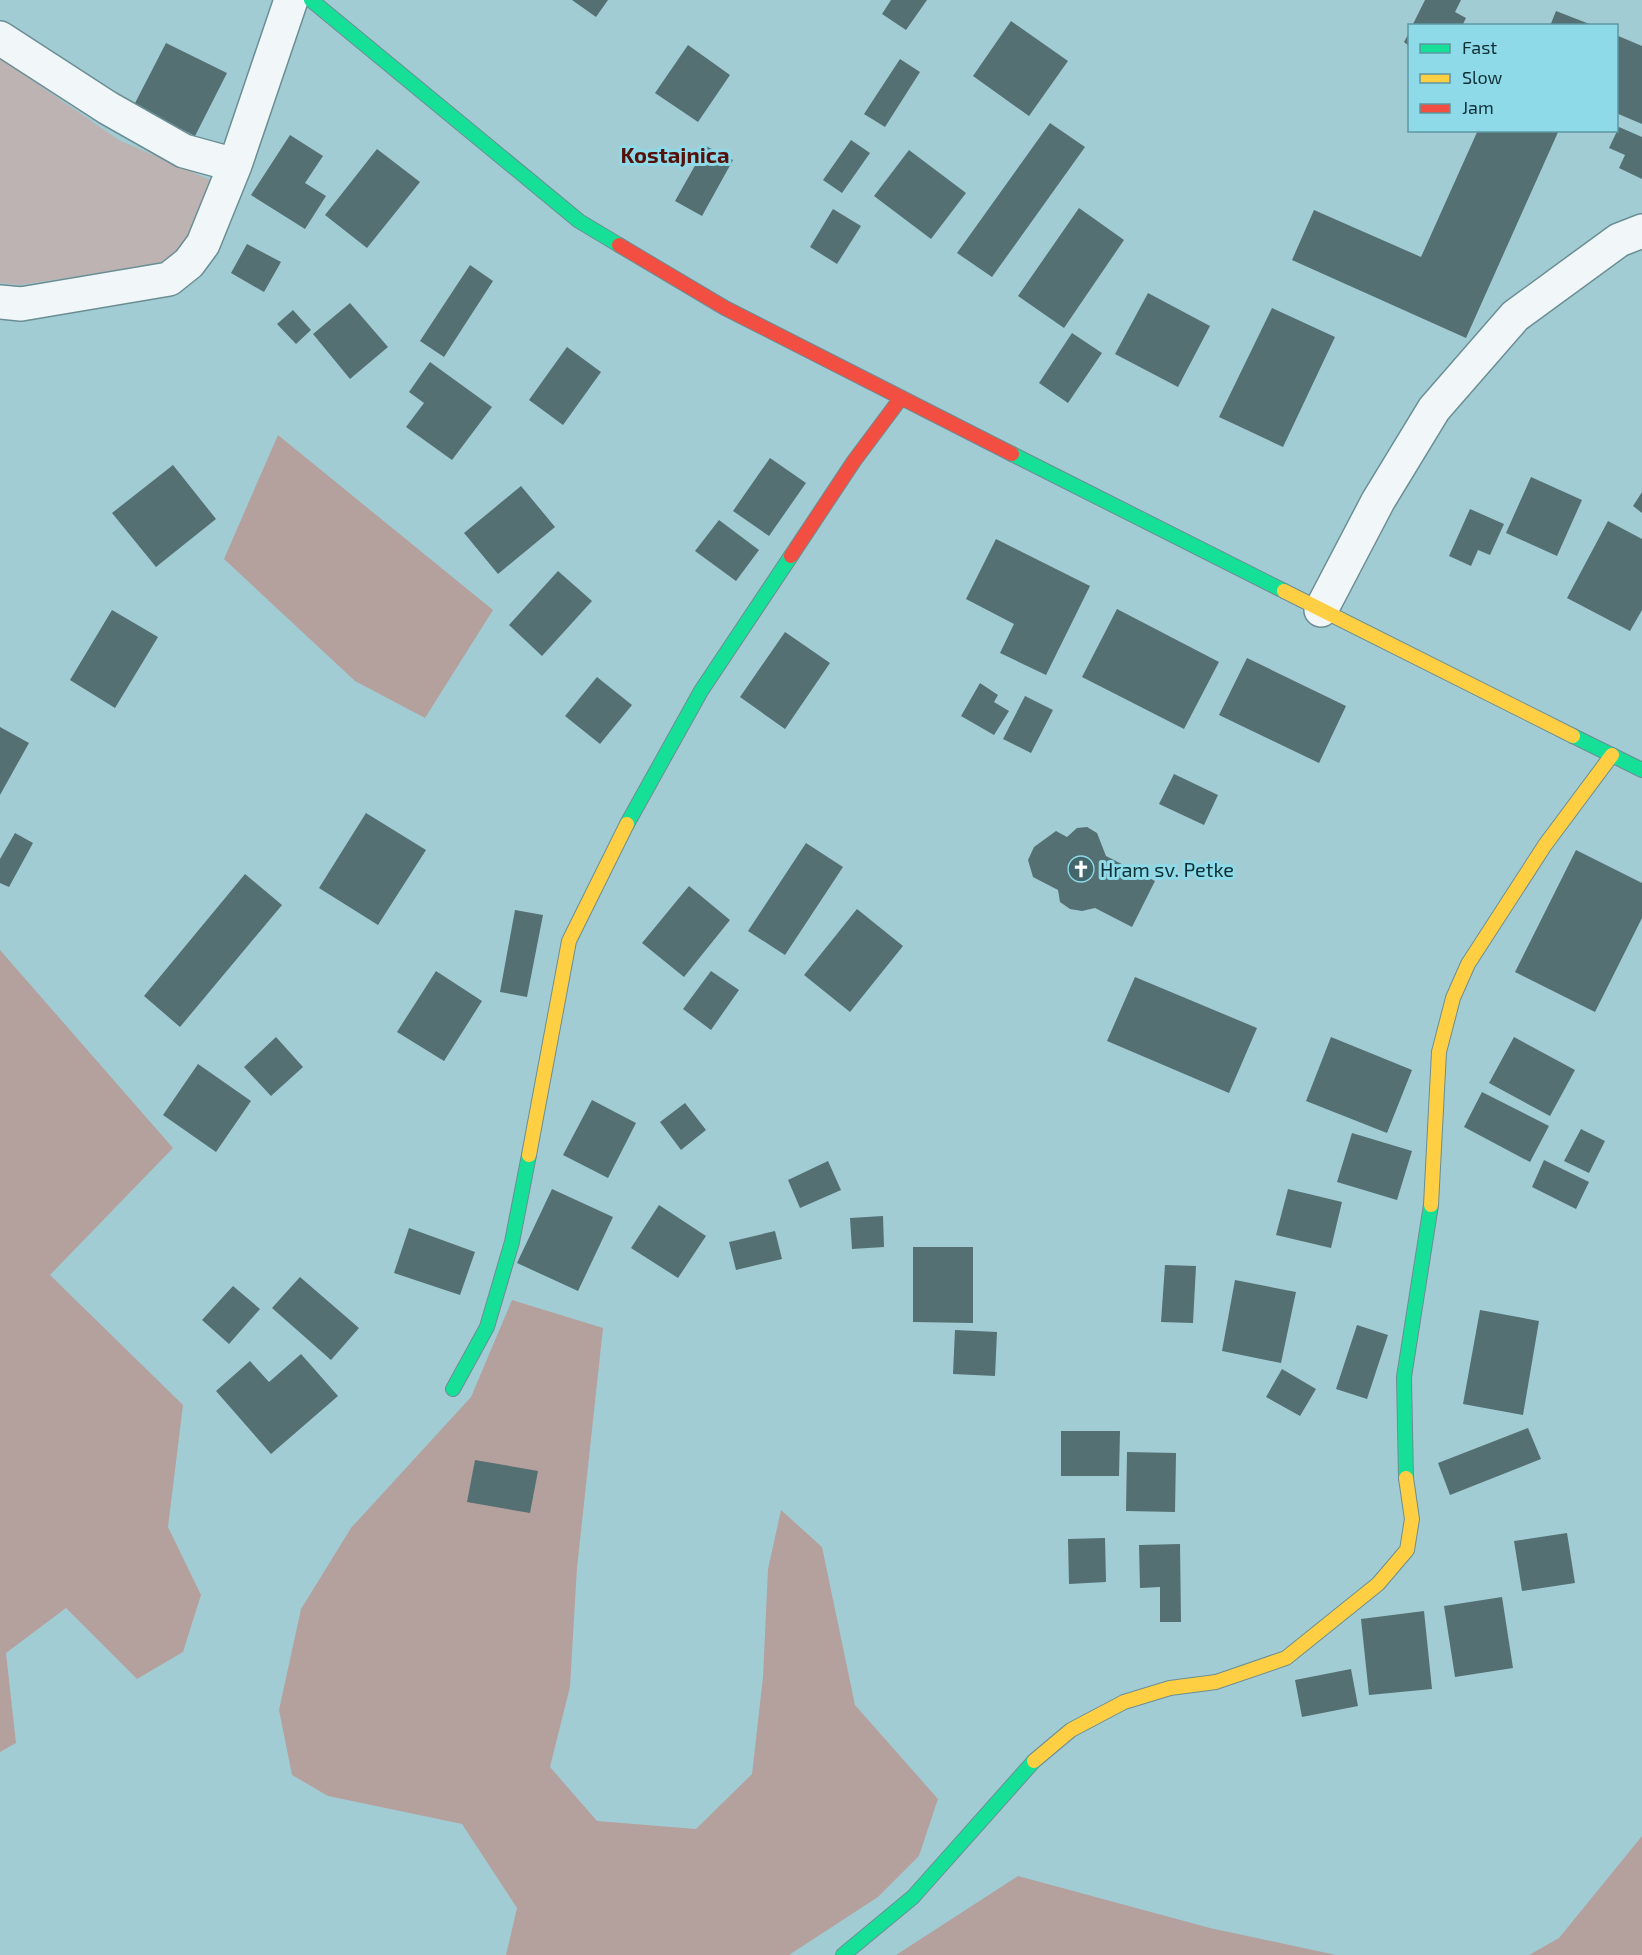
<svg xmlns="http://www.w3.org/2000/svg" width="1642" height="1955" font-family="'Exo 2',sans-serif">
	<style>
		.green { fill: #bdb3b2 }
		.forest { fill: #b4a19e }
		.building { fill: #547073 }
		.lines { fill: none; stroke-linecap: round; stroke-linejoin: round }
		.street-casing { stroke: #6b8e94; stroke-width: 36 }
		.fast-casing { stroke: #6b8e94; stroke-width: 16 }
		.slow-casing { stroke: #6b8e94; stroke-width: 16 }
		.jam-casing { stroke: #6b8e94; stroke-width: 16 }
		.street { stroke: #f1f7f9; stroke-width: 33 }
		.fast { stroke: #16e098; stroke-width: 14 }
		.slow { stroke: #ffcf43; stroke-width: 14 }
		.jam { stroke: #f24e42; stroke-width: 14 }
		.labels { text-anchor: middle; dominant-baseline: central; stroke-width: 6; stroke-linejoin: round; paint-order: stroke }
		.poi-label { font-size: 20px; fill: #103036; stroke: #8edae8; text-anchor: start }
		.quarter-label { font-size: 22px; font-weight: bold; fill: #55120a; stroke: #8edae8 }
	</style>
	<rect width="100%" height="100%" fill="#a2ccd4"/>
	<!-- green -->
	<path class="green" d="M 0,58 L 119,140 L 213,181 L 185,246 L 162,264 L 20,285 L 0,283 Z"/>
	<!-- forest -->
	<path class="forest" d="M 278,435 L 493,610 L 425,718 L 355,681 L 224,559 Z
		M 0,950 L 173,1148 L 50,1275 L 183,1405 L 168,1527 L 201,1595 L 183,1652 L 137,1679 L 66,1608 L 6,1653 L 16,1743 L 0,1752 Z
		M 512,1300 L 603,1328 L 577,1568 L 570,1687 L 550,1767 L 597,1821 L 696,1829 L 752,1774 L 763,1677 L 768,1569 L 781,1510 L 822,1547 L 855,1705 L 938,1799 L 919,1856 L 878,1897 L 789,1955 L 506,1955 L 517,1908 L 462,1824 L 328,1796 L 292,1775 L 279,1710 L 301,1609 L 351,1528 L 471,1397 Z
		M 1642,1836 L 1642,1955 L 1529,1955 L 1559,1938 Z
		M 1018,1876 L 1210,1928 L 1336,1955 L 896,1955 Z"/>
	<!-- building -->
	<path class="building" d="M 572,0 L 608,0 L 596,17 Z
		M 891,0 L 927,0 L 906,30 L 882,14 Z
		M 1425,0 L 1461,0 L 1455,12 L 1466,18 L 1462,26 L 1412,26 Z
		M 1556,11 L 1592,25 L 1592,26 L 1550,26 Z
		M 1011,21 L 1068,61 L 1029,116 L 973,76 Z
		M 1410,31 L 1410,47 L 1404,42 Z
		M 1616,35 L 1642,46 L 1642,124 L 1616,113 Z
		M 166,43 L 227,73 L 195,136 L 134,105 Z
		M 688,45 L 730,75 L 698,122 L 655,93 Z
		M 900,59 L 920,72 L 885,127 L 864,114 Z
		M 1050,123 L 1085,147 L 992,277 L 957,253 Z
		M 1619,127 L 1642,137 L 1642,179 L 1619,168 L 1625,155 L 1609,148 Z
		M 1478,130 L 1559,130 L 1466,338 L 1292,260 L 1314,210 L 1421,257 Z
		M 290,135 L 323,156 L 305,183 L 326,196 L 305,229 L 251,195 Z
		M 851,140 L 870,153 L 842,193 L 823,180 Z
		M 706,146 L 733,160 L 702,216 L 675,201 Z
		M 377,149 L 420,182 L 367,248 L 325,215 Z
		M 909,150 L 966,193 L 931,239 L 874,196 Z
		M 1079,208 L 1124,240 L 1064,328 L 1018,296 Z
		M 833,209 L 861,226 L 837,264 L 810,247 Z
		M 247,244 L 281,262 L 264,292 L 231,273 Z
		M 470,265 L 493,281 L 444,357 L 420,341 Z
		M 1148,293 L 1210,326 L 1178,387 L 1115,354 Z
		M 350,303 L 388,347 L 350,379 L 313,334 Z
		M 1272,308 L 1335,337 L 1283,447 L 1219,417 Z
		M 293,310 L 311,330 L 296,344 L 277,324 Z
		M 1072,333 L 1102,353 L 1068,403 L 1039,383 Z
		M 567,347 L 601,372 L 563,425 L 529,400 Z
		M 430,362 L 492,407 L 452,460 L 406,427 L 424,403 L 409,392 Z
		M 770,458 L 806,483 L 769,536 L 733,511 Z
		M 173,465 L 216,519 L 156,567 L 112,513 Z
		M 1531,477 L 1582,500 L 1557,556 L 1506,533 Z
		M 521,486 L 555,527 L 498,574 L 464,533 Z
		M 1642,492 L 1642,513 L 1633,506 Z
		M 1470,509 L 1504,524 L 1490,555 L 1478,550 L 1471,566 L 1449,556 Z
		M 719,520 L 759,550 L 736,581 L 695,551 Z
		M 1608,521 L 1642,539 L 1642,610 L 1630,631 L 1567,598 Z
		M 996,539 L 1090,586 L 1046,675 L 1000,653 L 1014,624 L 966,599 Z
		M 558,571 L 592,601 L 542,656 L 509,625 Z
		M 1117,609 L 1219,662 L 1184,729 L 1082,677 Z
		M 112,610 L 158,637 L 115,708 L 70,680 Z
		M 785,632 L 830,663 L 785,729 L 740,697 Z
		M 1247,658 L 1346,706 L 1319,763 L 1219,715 Z
		M 597,677 L 632,705 L 600,744 L 565,716 Z
		M 980,683 L 998,695 L 994,702 L 1009,711 L 994,735 L 961,716 Z
		M 1025,696 L 1053,710 L 1031,753 L 1003,739 Z
		M 0,727 L 29,743 L 0,795 Z
		M 1174,774 L 1218,795 L 1204,825 L 1159,804 Z
		M 366,813 L 426,850 L 378,925 L 319,888 Z
		M 1087,827 L 1097,833 L 1106,856 L 1155,881 L 1132,927 L 1095,908 L 1082,911 L 1070,909 L 1060,902 L 1058,890 L 1033,877 L 1028,860 L 1034,847 L 1056,831 L 1067,837 L 1077,828 Z
		M 15,833 L 33,843 L 9,887 L 0,883 L 0,859 Z
		M 806,843 L 843,867 L 785,955 L 748,931 Z
		M 1576,850 L 1642,883 L 1642,918 L 1595,1012 L 1515,972 Z
		M 245,874 L 282,905 L 180,1027 L 144,996 Z
		M 689,886 L 730,920 L 684,977 L 642,943 Z
		M 857,909 L 903,946 L 850,1012 L 804,975 Z
		M 515,910 L 543,915 L 527,997 L 500,992 Z
		M 436,971 L 482,1001 L 444,1061 L 397,1032 Z
		M 711,971 L 739,990 L 711,1030 L 683,1009 Z
		M 1135,977 L 1257,1028 L 1229,1093 L 1107,1041 Z
		M 276,1037 L 303,1067 L 271,1096 L 244,1067 Z
		M 1331,1037 L 1412,1070 L 1387,1133 L 1306,1101 Z
		M 1514,1037 L 1575,1070 L 1550,1116 L 1489,1083 Z
		M 198,1064 L 251,1101 L 216,1152 L 163,1115 Z
		M 1482,1092 L 1549,1126 L 1530,1162 L 1464,1127 Z
		M 592,1100 L 636,1123 L 608,1178 L 563,1155 Z
		M 685,1103 L 706,1130 L 681,1150 L 660,1122 Z
		M 1581,1129 L 1605,1141 L 1589,1173 L 1564,1161 Z
		M 1352,1133 L 1412,1151 L 1397,1200 L 1337,1182 Z
		M 1544,1160 L 1589,1182 L 1576,1209 L 1532,1187 Z
		M 828,1161 L 841,1190 L 800,1208 L 788,1180 Z
		M 552,1189 L 613,1217 L 578,1291 L 517,1263 Z
		M 1288,1189 L 1342,1202 L 1331,1248 L 1276,1235 Z
		M 659,1205 L 706,1236 L 678,1278 L 631,1248 Z
		M 883,1216 L 884,1247 L 852,1249 L 850,1218 Z
		M 409,1228 L 475,1252 L 460,1295 L 394,1273 Z
		M 775,1231 L 782,1259 L 736,1270 L 729,1242 Z
		M 913,1247 L 973,1247 L 973,1323 L 913,1322 Z
		M 1165,1265 L 1196,1266 L 1193,1323 L 1161,1322 Z
		M 300,1277 L 359,1328 L 331,1360 L 272,1308 Z
		M 1235,1280 L 1296,1292 L 1281,1363 L 1222,1351 Z
		M 233,1286 L 260,1309 L 229,1344 L 202,1320 Z
		M 1480,1310 L 1539,1321 L 1523,1415 L 1463,1404 Z
		M 1357,1325 L 1388,1335 L 1367,1399 L 1336,1389 Z
		M 955,1330 L 997,1332 L 995,1376 L 953,1374 Z
		M 301,1354 L 338,1396 L 271,1454 L 216,1391 L 250,1361 L 269,1382 Z
		M 1282,1369 L 1316,1389 L 1300,1416 L 1266,1397 Z
		M 1528,1428 L 1541,1459 L 1450,1495 L 1438,1463 Z
		M 1061,1431 L 1120,1431 L 1119,1476 L 1061,1476 Z
		M 1127,1452 L 1176,1453 L 1175,1512 L 1126,1511 Z
		M 475,1460 L 538,1471 L 530,1513 L 467,1502 Z
		M 1567,1533 L 1575,1583 L 1522,1591 L 1514,1541 Z
		M 1105,1538 L 1106,1582 L 1069,1584 L 1068,1539 Z
		M 1180,1544 L 1181,1622 L 1160,1622 L 1160,1587 L 1140,1588 L 1139,1545 Z
		M 1502,1597 L 1513,1668 L 1455,1677 L 1444,1606 Z
		M 1424,1611 L 1432,1689 L 1369,1695 L 1361,1619 Z
		M 1351,1669 L 1358,1706 L 1302,1717 L 1295,1680 Z"/>
	<g class="lines">
		<defs>
			<path id="street" d="M 0,38 L 108,108 L 184,151 L 235,165
				M 0,302 L 21,304 L 169,279 L 189,263 L 203,244 L 235,165 L 291,0
				M 1321,610 L 1378,501 L 1434,409 L 1515,316 L 1619,240 L 1642,231"/>
			<path id="fast" d="M 311,0 L 579,221 L 619,245
				M 1012,454 L 1284,591
				M 1573,736 L 1642,770
				M 627,824 L 701,691 L 791,556
				M 453,1389 L 487,1327 L 512,1242 L 529,1155
				M 1406,1478 L 1404,1377 L 1431,1205
				M 843,1955 L 913,1897 L 1034,1761"/>
			<path id="slow" d="M 1284,591 L 1573,736
				M 529,1155 L 569,941 L 627,824
				M 1431,1205 L 1439,1052 L 1453,998 L 1468,964 L 1545,845 L 1612,755
				M 1034,1761 L 1071,1730 L 1124,1702 L 1170,1688 L 1216,1682 L 1286,1658 L 1378,1584 L 1407,1550 L 1412,1519 L 1406,1478"/>
			<path id="jam" d="M 619,245 L 725,308 L 1012,454
				M 791,556 L 854,461 L 901,398"/>
		</defs>
		<!-- street casing -->
		<use href="#street" class="street-casing"/>
		<!-- fast casing -->
		<use href="#fast" class="fast-casing"/>
		<!-- slow casing -->
		<use href="#slow" class="slow-casing"/>
		<!-- jam casing -->
		<use href="#jam" class="jam-casing"/>
		<!-- street -->
		<use href="#street" class="street"/>
		<!-- fast -->
		<use href="#fast" class="fast"/>
		<!-- slow -->
		<use href="#slow" class="slow"/>
		<!-- jam -->
		<use href="#jam" class="jam"/>
	</g>
	<!-- icons -->
	<defs>
		<symbol id="church-disc" viewBox="-11 -11 22 22"><circle r="9.5" fill="#43676d" stroke="#8edae8"/><path d="M-1.2-6h2.4v3.5h3.3v2.4h-3.3V6h-2.4V-.1h-3.3v-2.4h3.3Z" fill="#fff"/></symbol>
	</defs>
	<g fill-rule="evenodd">
		<use href="#church-disc" x="1066" y="854" width="30" height="30"/>
	</g>
	<g class="labels">
		<!-- poi labels -->
		<g class="poi-label">
			<text x="1100" y="869">Hram sv. Petke</text>
		</g>
		<!-- quarter labels -->
		<g class="quarter-label">
			<text x="675" y="154">Kostajnica</text>
		</g>
	</g>
	<!-- legend -->
	<rect x="1408" y="24" width="210" height="108" fill="#8edae8" stroke="#5c96a1" stroke-width="1.5"/>
	<rect x="1420" y="44" width="30" height="9" fill="#16e098" stroke="#5c96a1" stroke-width="1.5"/>
	<text x="1462" y="54" font-size="18" fill="#103036">Fast</text>
	<rect x="1420" y="74" width="30" height="9" fill="#ffcf43" stroke="#5c96a1" stroke-width="1.5"/>
	<text x="1462" y="84" font-size="18" fill="#103036">Slow</text>
	<rect x="1420" y="104" width="30" height="9" fill="#f24e42" stroke="#5c96a1" stroke-width="1.5"/>
	<text x="1462" y="114" font-size="18" fill="#103036">Jam</text>
</svg>
